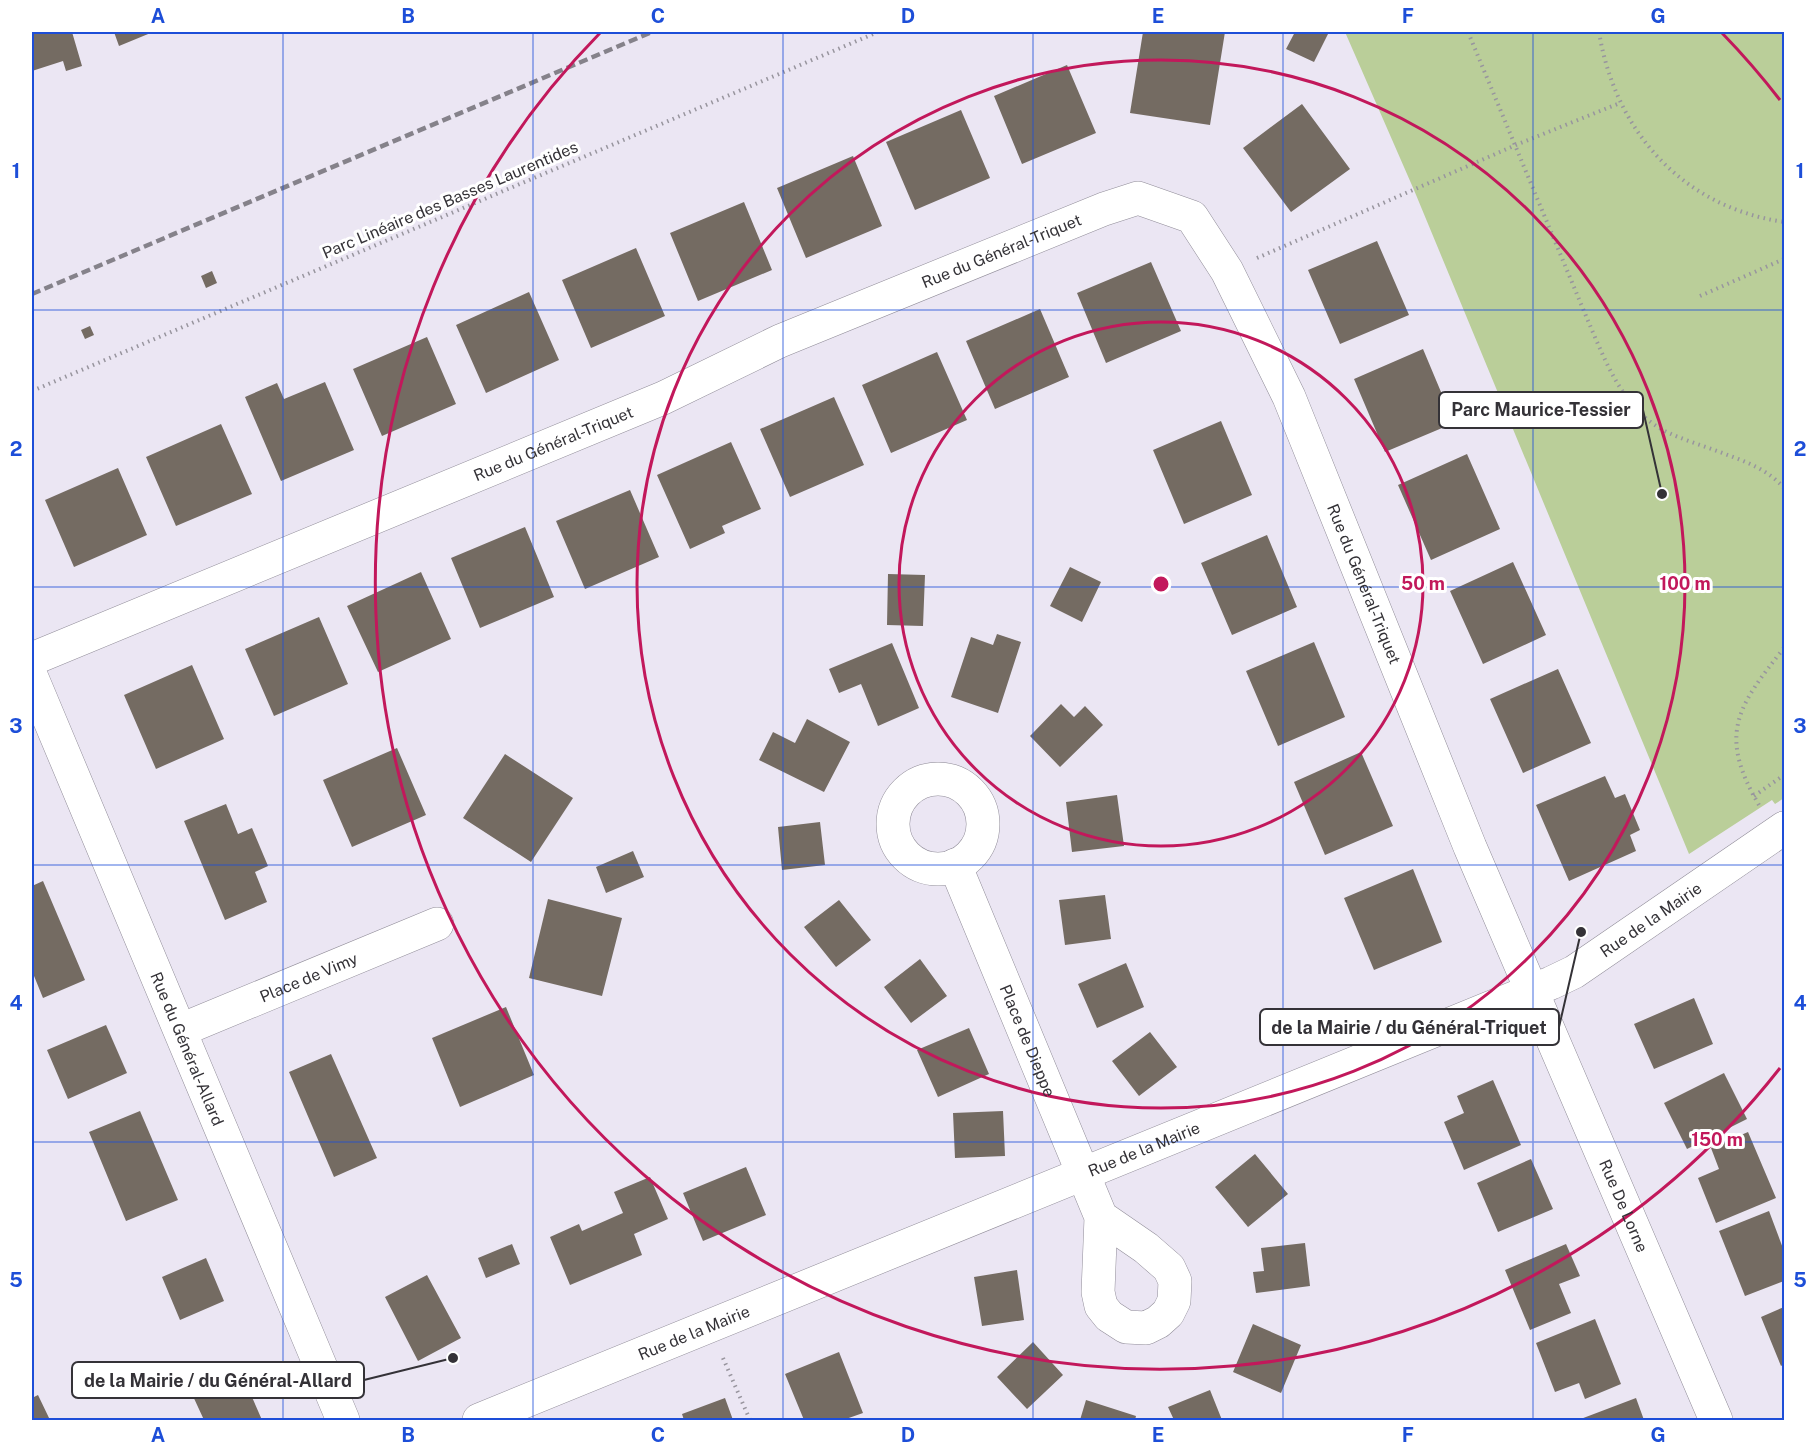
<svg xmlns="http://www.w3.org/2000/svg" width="1816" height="1452" font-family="'Public Sans',sans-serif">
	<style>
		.green { fill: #bace99 }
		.building { fill: #746b62 }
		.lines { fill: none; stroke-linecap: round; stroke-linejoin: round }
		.street-casing { stroke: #918d99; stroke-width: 34 }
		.path { stroke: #98959e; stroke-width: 4; stroke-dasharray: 1.5 4.5; stroke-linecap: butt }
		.street { stroke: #fff; stroke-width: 33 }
		.rail { stroke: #85828a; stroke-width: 4.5; stroke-dasharray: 9 4.5; stroke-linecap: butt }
		.grid { fill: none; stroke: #1d4ed8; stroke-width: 1.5; stroke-opacity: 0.55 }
		.ring { fill: none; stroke: #c2185b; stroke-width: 3 }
		.labels { text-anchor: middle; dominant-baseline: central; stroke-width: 6; stroke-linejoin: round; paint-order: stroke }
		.street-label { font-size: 16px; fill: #343237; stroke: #fff }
		.centre { fill: #c2185b; stroke: #fff; stroke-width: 3 }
		.ring-label { font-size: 18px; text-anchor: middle; font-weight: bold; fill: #c2185b; stroke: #fff; stroke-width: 6; stroke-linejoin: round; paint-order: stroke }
		.leader { fill: none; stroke: #343237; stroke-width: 2 }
		.callout-dot { fill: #343237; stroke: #fff; stroke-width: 2 }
		.callout { fill: #fff; stroke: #343237; stroke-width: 2 }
		.callout-label { font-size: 18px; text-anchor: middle; font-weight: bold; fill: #343237 }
		.neatline { fill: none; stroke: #1d4ed8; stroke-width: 2 }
		.grid-label { font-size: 20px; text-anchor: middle; font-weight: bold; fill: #1d4ed8 }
	</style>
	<rect width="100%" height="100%" fill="#ebe6f3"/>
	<!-- green -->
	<path class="green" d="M 1345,32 L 1784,32 L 1784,798 L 1775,804 L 1772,800 L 1689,854 L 1414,190 Z"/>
	<!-- building -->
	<path class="building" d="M 32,32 L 72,32 L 82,66 L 66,71 L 63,61 L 32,71 Z
		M 114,32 L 153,32 L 119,46 Z
		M 1143,32 L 1225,32 L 1210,125 L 1130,113 Z
		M 1295,32 L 1329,32 L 1314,62 L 1286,49 Z
		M 1067,65 L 1096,133 L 1022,164 L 994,96 Z
		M 1302,104 L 1350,169 L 1291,212 L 1243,148 Z
		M 961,110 L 990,178 L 915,210 L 886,142 Z
		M 853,156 L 882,226 L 806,258 L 777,188 Z
		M 744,202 L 772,270 L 698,301 L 670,233 Z
		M 1377,241 L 1409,315 L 1340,344 L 1308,270 Z
		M 636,248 L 665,316 L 591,348 L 562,280 Z
		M 1151,262 L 1181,331 L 1106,363 L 1077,293 Z
		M 212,271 L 217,283 L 206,288 L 201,276 Z
		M 529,292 L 559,360 L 486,393 L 456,325 Z
		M 1040,309 L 1069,377 L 995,409 L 966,341 Z
		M 90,326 L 94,335 L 85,339 L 81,330 Z
		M 427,337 L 456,404 L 382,436 L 353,369 Z
		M 1423,349 L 1454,423 L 1385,452 L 1354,379 Z
		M 937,352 L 967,420 L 891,453 L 862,385 Z
		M 325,382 L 354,450 L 281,481 L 245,397 L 277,383 L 284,399 Z
		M 834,397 L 864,465 L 790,497 L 760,429 Z
		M 1221,421 L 1252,495 L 1184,524 L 1153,450 Z
		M 221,424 L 252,494 L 176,526 L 146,457 Z
		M 731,442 L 761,509 L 722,526 L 725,533 L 690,549 L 657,475 Z
		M 1467,454 L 1500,529 L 1431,560 L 1398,485 Z
		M 118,468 L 147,535 L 74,567 L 45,500 Z
		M 630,490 L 659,557 L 585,589 L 556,521 Z
		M 525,527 L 554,597 L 480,628 L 451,558 Z
		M 1267,535 L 1297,607 L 1232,635 L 1201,563 Z
		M 1513,562 L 1546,635 L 1483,664 L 1450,591 Z
		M 1070,567 L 1101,582 L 1082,622 L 1050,606 Z
		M 421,572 L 451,639 L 378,672 L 347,606 Z
		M 888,574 L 925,575 L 923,626 L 887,625 Z
		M 319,617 L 348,684 L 274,716 L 245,649 Z
		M 997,634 L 1021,642 L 998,713 L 951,697 L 971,637 L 993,645 Z
		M 1314,642 L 1345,717 L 1278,746 L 1246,671 Z
		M 892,643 L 919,708 L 878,726 L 861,684 L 839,693 L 829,669 Z
		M 192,665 L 224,739 L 156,769 L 124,695 Z
		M 1558,669 L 1591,743 L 1523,773 L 1490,699 Z
		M 1061,704 L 1074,717 L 1085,706 L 1103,725 L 1060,767 L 1030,736 Z
		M 807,719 L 850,742 L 824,792 L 759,760 L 773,732 L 795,743 Z
		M 397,748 L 426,815 L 352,847 L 323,780 Z
		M 1361,752 L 1393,826 L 1325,855 L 1294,782 Z
		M 505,754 L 573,798 L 531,862 L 463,818 Z
		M 1605,776 L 1615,798 L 1625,794 L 1640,830 L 1630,835 L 1636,851 L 1569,881 L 1536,805 Z
		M 1117,795 L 1124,846 L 1072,852 L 1066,802 Z
		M 226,804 L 238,834 L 252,828 L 268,866 L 255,872 L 267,902 L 225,920 L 184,821 Z
		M 820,822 L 825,865 L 782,870 L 778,827 Z
		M 633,851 L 644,877 L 606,893 L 596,867 Z
		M 1413,869 L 1442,942 L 1374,970 L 1344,898 Z
		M 43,881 L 85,980 L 43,998 L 32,971 L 32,886 Z
		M 1105,895 L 1111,939 L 1065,945 L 1059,900 Z
		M 548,899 L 622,918 L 602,996 L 529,978 Z
		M 839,900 L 871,940 L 836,967 L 804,927 Z
		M 920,959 L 947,996 L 911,1023 L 884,987 Z
		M 1126,963 L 1144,1007 L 1097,1028 L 1078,984 Z
		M 1694,998 L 1713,1044 L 1654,1069 L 1634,1024 Z
		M 506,1007 L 534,1075 L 460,1107 L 432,1038 Z
		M 106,1025 L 127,1073 L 68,1099 L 47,1050 Z
		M 969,1028 L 989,1074 L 938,1097 L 917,1050 Z
		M 1150,1032 L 1177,1067 L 1139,1096 L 1112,1061 Z
		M 331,1054 L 377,1158 L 334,1177 L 289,1072 Z
		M 1724,1073 L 1747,1119 L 1687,1149 L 1664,1103 Z
		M 1493,1080 L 1521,1145 L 1464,1170 L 1444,1122 L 1464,1113 L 1457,1096 Z
		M 140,1111 L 178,1200 L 126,1221 L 89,1132 Z
		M 1003,1111 L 1005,1156 L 955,1158 L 953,1113 Z
		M 1748,1132 L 1776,1198 L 1716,1223 L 1698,1178 L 1719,1169 L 1711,1148 Z
		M 1255,1154 L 1288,1194 L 1248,1227 L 1215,1187 Z
		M 1531,1159 L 1553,1209 L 1498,1232 L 1477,1183 Z
		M 746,1167 L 766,1215 L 703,1241 L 683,1193 Z
		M 650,1177 L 668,1219 L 634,1234 L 642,1255 L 570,1285 L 550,1237 L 579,1224 L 582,1231 L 623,1213 L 614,1192 Z
		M 1769,1211 L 1784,1251 L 1784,1281 L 1745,1296 L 1719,1231 Z
		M 1305,1243 L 1310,1286 L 1256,1293 L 1253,1272 L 1264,1271 L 1261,1248 Z
		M 512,1244 L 520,1264 L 486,1278 L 478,1258 Z
		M 1566,1244 L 1580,1276 L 1559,1284 L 1571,1313 L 1530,1330 L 1505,1270 Z
		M 206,1258 L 224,1301 L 180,1320 L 162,1277 Z
		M 1017,1270 L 1024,1320 L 982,1326 L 974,1277 Z
		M 427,1275 L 461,1338 L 418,1361 L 385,1297 Z
		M 1784,1307 L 1784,1364 L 1781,1366 L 1761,1317 Z
		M 1595,1319 L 1621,1384 L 1585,1399 L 1579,1383 L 1555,1392 L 1536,1343 Z
		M 1253,1324 L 1301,1345 L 1281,1393 L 1233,1372 Z
		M 1033,1342 L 1063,1375 L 1027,1409 L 997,1377 Z
		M 839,1352 L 863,1413 L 843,1420 L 804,1420 L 785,1374 Z
		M 241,1372 L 262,1420 L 204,1420 L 192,1394 Z
		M 1210,1390 L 1222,1420 L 1174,1420 L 1168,1407 Z
		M 38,1395 L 50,1420 L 32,1420 L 32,1398 Z
		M 725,1398 L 733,1420 L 684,1420 L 682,1414 Z
		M 1636,1398 L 1644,1420 L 1578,1420 Z
		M 1086,1400 L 1136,1416 L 1135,1420 L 1080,1420 Z"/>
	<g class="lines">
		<defs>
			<g id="street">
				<path id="s1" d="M 32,659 L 663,398 L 780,341 L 1104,209 L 1138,198 L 1192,217 L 1227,271 L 1289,397 L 1470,847 L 1716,1420"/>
				<path id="s2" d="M 32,678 L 343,1420"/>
				<circle cx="938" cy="824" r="45"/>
				<path id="s3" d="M 955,865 L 1101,1217 L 1098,1292 L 1101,1306 L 1109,1316 L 1126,1327 L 1146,1328 L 1158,1322 L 1168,1313 L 1174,1301 L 1175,1281 L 1169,1268 L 1146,1248 L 1101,1217"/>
				<path id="s4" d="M 181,1030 L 437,924"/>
				<path id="s5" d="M 479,1420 L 1551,983 L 1574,972 L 1784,828"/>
			</g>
		</defs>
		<!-- street casing -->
		<use href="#street" class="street-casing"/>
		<!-- path -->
		<path class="path" d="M 1468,32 L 1586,316 C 1605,360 1623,412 1669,433 C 1684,440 1701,445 1717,451 C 1741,460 1767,468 1784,488
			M 1599,32 C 1615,131 1682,207 1784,222
			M 1257,258 L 1516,145 L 1620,103
			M 1700,296 L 1784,259
			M 32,391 L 878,32
			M 1754,796 L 1784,775
			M 1759,805 C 1717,734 1738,706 1784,648
			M 723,1358 L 750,1420"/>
		<!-- street -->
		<use href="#street" class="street"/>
		<!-- rail -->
		<path class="rail" d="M 32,294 L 652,32"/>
	</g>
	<!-- grid -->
	<path class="grid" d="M 283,32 L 283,1420M 533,32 L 533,1420M 783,32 L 783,1420M 1033,32 L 1033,1420M 1283,32 L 1283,1420M 1533,32 L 1533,1420M 32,310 L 1784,310M 32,587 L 1784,587M 32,865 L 1784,865M 32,1142 L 1784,1142"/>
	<!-- distance rings -->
	<g class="ring">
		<circle cx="1161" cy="584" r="262"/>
		<circle cx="1161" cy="584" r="524"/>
		<path d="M1780 1068A786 786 0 1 1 600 33M1722 33A786 786 0 0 1 1780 100"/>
	</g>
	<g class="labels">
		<!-- street labels -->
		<g class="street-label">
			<text transform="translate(450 200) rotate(-23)">Parc Linéaire des Basses Laurentides</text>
			<text stroke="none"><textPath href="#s1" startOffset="1052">Rue du Général-Triquet</textPath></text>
			<text stroke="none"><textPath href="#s1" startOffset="564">Rue du Général-Triquet</textPath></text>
			<text stroke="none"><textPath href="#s1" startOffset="1662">Rue du Général-Triquet</textPath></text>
			<text stroke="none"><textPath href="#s5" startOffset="1276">Rue de la Mairie</textPath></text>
			<text stroke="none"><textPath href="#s4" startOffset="138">Place de Vimy</textPath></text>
			<text stroke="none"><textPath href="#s3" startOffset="190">Place de Dieppe</textPath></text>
			<text stroke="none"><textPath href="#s2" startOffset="402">Rue du Général-Allard</textPath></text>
			<text stroke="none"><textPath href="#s5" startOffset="718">Rue de la Mairie</textPath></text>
			<text stroke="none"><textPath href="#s1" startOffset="2336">Rue De Lorne</textPath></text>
			<text stroke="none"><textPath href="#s5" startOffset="232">Rue de la Mairie</textPath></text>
		</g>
	</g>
	<circle cx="1161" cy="584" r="9" class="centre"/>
	<g class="ring-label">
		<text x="1423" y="590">50 m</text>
		<text x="1685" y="590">100 m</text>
		<text x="1717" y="1146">150 m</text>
	</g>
	<!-- callouts -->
	<path class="leader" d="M1662 494L1643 410M1581 932L1559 1027M453 1358L364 1380"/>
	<g class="callout-dot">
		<circle cx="1662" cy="494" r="6"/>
		<circle cx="1581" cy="932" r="6"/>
		<circle cx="453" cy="1358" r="6"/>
	</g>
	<g class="callout">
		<rect x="1439" y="392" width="204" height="36" rx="6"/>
		<rect x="1260" y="1009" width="299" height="36" rx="6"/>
		<rect x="72" y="1362" width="292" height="36" rx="6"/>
	</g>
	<g class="callout-label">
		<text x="1541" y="416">Parc Maurice-Tessier</text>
		<text x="1409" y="1034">de la Mairie / du Général-Triquet</text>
		<text x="218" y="1387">de la Mairie / du Général-Allard</text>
	</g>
	<!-- border -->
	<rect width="1816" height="1452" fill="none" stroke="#ffffff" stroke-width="66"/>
	<rect x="33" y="33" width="1750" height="1386" class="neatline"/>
	<g class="grid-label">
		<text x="158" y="23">A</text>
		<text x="408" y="23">B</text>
		<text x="658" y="23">C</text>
		<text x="908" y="23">D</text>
		<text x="1158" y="23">E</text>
		<text x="1408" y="23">F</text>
		<text x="1658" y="23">G</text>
		<text x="16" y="178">1</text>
		<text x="1800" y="178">1</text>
		<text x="16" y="456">2</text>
		<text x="1800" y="456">2</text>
		<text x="16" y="733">3</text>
		<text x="1800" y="733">3</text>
		<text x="16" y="1010">4</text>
		<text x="1800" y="1010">4</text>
		<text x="16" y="1287">5</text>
		<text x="1800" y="1287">5</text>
		<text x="158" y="1442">A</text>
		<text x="408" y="1442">B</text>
		<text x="658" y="1442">C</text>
		<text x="908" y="1442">D</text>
		<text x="1158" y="1442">E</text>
		<text x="1408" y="1442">F</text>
		<text x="1658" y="1442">G</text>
	</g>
</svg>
